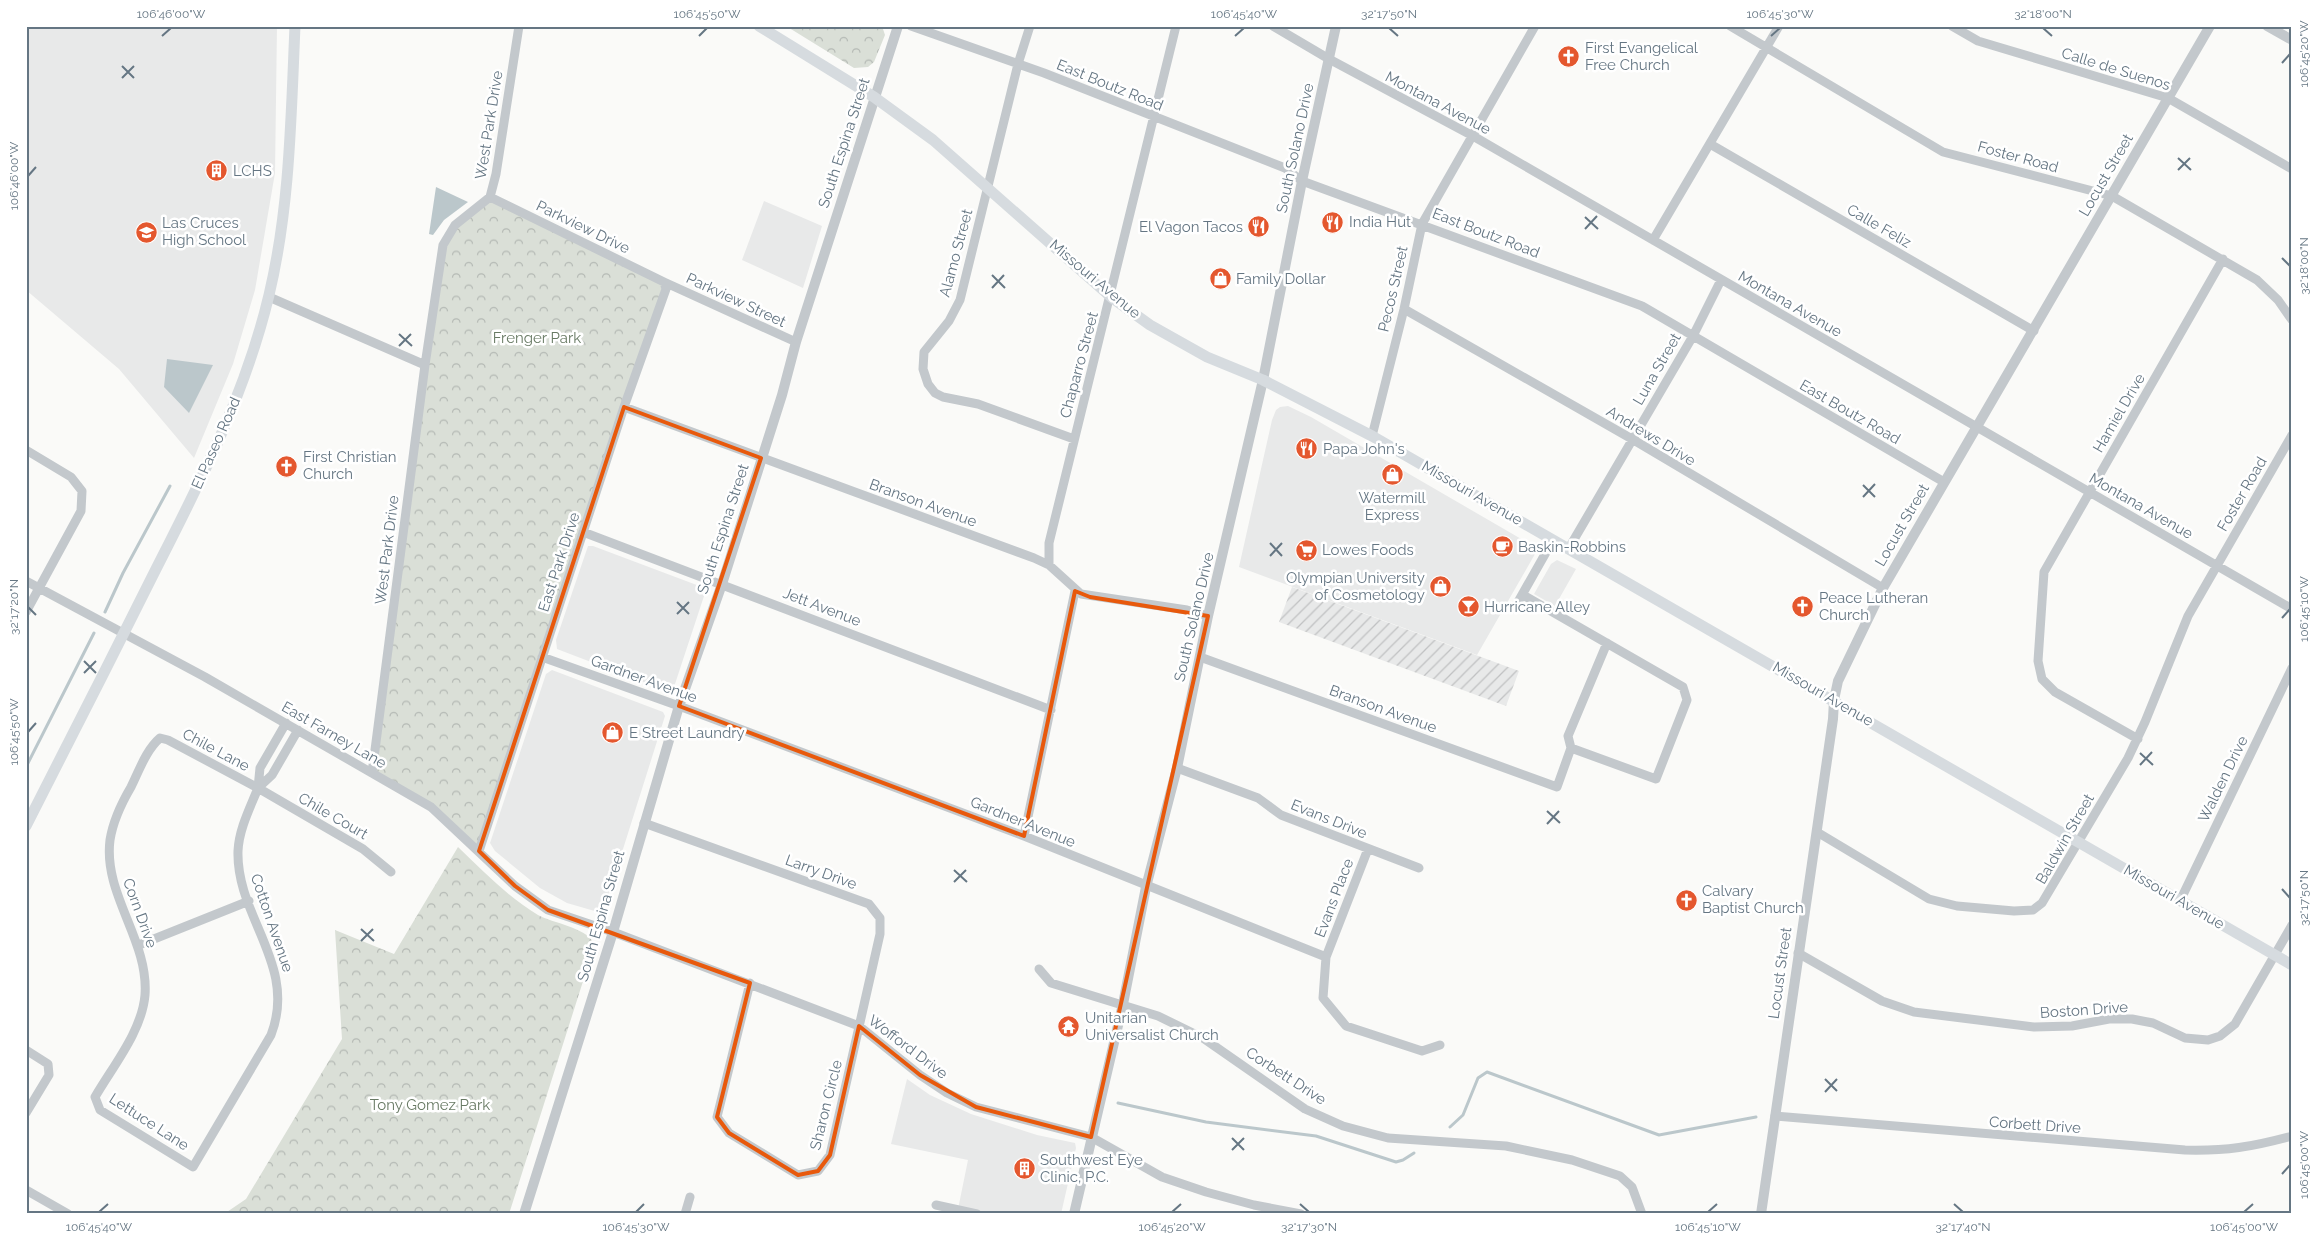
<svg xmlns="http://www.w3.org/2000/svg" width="2318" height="1240" font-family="Raleway,sans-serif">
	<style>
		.built { fill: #e8e9e9 }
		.industrial { fill: url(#industrial-furrows) }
		.forest { fill: url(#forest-crowns) }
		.water { fill: #bbc7cb }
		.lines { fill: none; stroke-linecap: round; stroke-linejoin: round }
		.stream { stroke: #bbc7cb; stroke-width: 3 }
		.minor { stroke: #c3c8cc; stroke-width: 9 }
		.tertiary { stroke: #c3c8cc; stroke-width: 10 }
		.secondary { stroke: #d6dbdf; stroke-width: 11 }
		.marked { fill: none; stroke: #e8590c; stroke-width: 4; stroke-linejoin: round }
		.ticks { fill: none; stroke: #657683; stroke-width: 2 }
		.labels { text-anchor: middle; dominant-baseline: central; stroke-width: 5; stroke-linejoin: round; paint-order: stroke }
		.poi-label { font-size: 15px; fill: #657683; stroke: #fff; text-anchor: start }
		.street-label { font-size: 15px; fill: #657683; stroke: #fff }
		.park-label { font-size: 15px; fill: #687a64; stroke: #fff }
		.neatline { fill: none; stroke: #657683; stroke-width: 2 }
		.ticks-label { font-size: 12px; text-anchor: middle; fill: #657683 }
	</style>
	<defs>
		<pattern id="industrial-furrows" width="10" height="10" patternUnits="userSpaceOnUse" patternTransform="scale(1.25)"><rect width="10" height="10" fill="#e8e9e9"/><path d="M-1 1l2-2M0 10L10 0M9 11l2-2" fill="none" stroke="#c0c1c2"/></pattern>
		<pattern id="forest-crowns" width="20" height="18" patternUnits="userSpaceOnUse" patternTransform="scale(1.25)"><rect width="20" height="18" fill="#dadfd7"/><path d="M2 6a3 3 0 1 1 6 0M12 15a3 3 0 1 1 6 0" fill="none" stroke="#b4b9b4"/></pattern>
	</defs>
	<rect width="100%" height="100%" fill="#fafaf8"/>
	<!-- built -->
	<path class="built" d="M 26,26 L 277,26 L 275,173 L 255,290 L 233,364 L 194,458 L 119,369 L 26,290 Z
		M 764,201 L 822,226 L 803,288 L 742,260 Z
		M 1288,406 L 1311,417 L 1535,547 L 1535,554 L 1477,655 L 1239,567 L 1272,420 L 1276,410 L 1280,407 Z
		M 588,546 L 593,546 L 702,587 L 706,590 L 672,693 L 557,649 L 556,640 Z
		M 1557,560 L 1576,569 L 1555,606 L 1534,594 L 1551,564 Z
		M 552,670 L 663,712 L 665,716 L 606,903 L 598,912 L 567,903 L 540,888 L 495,851 L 490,843 L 546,674 Z
		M 907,1079 L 930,1095 L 971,1114 L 1037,1135 L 1075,1143 L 1076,1148 L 1061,1214 L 957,1214 L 968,1160 L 891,1144 Z"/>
	<!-- industrial -->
	<path class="industrial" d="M 1292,587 L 1519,671 L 1506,706 L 1279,622 Z"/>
	<!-- forest -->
	<path class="forest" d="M 786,26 L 882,26 L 885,35 L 874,62 L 868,67 L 854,68 Z
		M 490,197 L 664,282 L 479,851 L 431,807 L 372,773 L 443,245 L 448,234 Z
		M 458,847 C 483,871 508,897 538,915 C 553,923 586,928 593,942 L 592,953 L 509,1214 L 224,1214 L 246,1199 L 342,1039 L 335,930 L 394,954 Z"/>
	<!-- water -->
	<path class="water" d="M 436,187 L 468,202 L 444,220 L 433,235 L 429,234 Z
		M 167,359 L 213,365 L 189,413 L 164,387 Z"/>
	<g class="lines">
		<!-- stream -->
		<path class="stream" d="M 105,612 L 123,573 L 170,486
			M 26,767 L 94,633
			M 1118,1103 L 1206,1122 L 1316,1136 L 1396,1162 L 1403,1160 L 1414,1153
			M 1450,1127 L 1463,1115 L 1478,1078 L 1487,1072 L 1659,1135 L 1756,1117"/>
		<!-- minor -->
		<path class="minor" d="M 911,26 L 1044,73 L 1285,168 L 1302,181 L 1642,306 L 1944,482
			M 1030,26 L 1018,64 L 960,300 L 949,321 L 924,352 L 923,369 L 928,384 L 935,393 L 943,397 L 978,404 L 1074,439
			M 1273,26 L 1329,59 L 1473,136 L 2292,609
			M 1730,26 L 1943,152 L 2112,196 L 2257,280 L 2278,300 L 2292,320
			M 1952,26 L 1978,41 L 2168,98 L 2292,169
			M 1710,144 L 2034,331
			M 490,197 L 664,282 L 796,342
			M 1653,240 L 1779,26
			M 269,297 L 425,365
			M 1404,309 L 1632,439 L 1883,588
			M 624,407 L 1034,558 L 1049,565 L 1081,594 L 1187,610 L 1208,616
			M 1372,436 L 1404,309 L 1422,224 L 1535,26
			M 26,450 L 71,477 L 82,491 L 81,511 L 26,612
			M 583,532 L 1051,710
			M 1569,548 L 1693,336 L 1721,280
			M 1049,565 L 1049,543 L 1176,26
			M 26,581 L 205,677 L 431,807 L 515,886 L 548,910 L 613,932 L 859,1026 L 920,1075 L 947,1093 L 976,1107 L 1091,1137 L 1162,1177 L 1206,1192 L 1254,1205 L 1301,1214
			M 1514,609 L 1553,540
			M 542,657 L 679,706 L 1024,836 L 1326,957 L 1323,998 L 1346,1026 L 1422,1051 L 1440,1045
			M 1200,657 L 1557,787 L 1571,748 L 1656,779 L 1687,700 L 1683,687 L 1523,595
			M 286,723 L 260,768 L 258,788 L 272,775 L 298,730
			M 2138,739 L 2055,692 L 2042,679 L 2038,661 L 2044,572 L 2223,259
			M 1571,748 L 1568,736 L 1607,643
			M 1177,768 L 1258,798 L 1281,815 L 1419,868
			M 372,773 L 425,365 L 443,245 L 455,225 L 490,197 L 496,174 L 519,26
			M 258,788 C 250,808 239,829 238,851 C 236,917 298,965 271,1035 L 193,1167 L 100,1110 L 95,1097 C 113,1066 142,1031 145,995 C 149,940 103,895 110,840 C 113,821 121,804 131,787 C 139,771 146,750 160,738 L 168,740 L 258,788 L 363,849 L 391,872
			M 644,823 L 869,904 L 880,918 L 880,934 L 830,1155 L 818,1171 L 798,1175 L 729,1133 L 717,1117 L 750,983
			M 1817,832 L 1929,899 L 1957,906 L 2014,911 L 2033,910 L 2042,903 L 2128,758 L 2145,722 L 2188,616 L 2292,435
			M 1024,836 L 1075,591
			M 479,851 L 624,407 L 666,289 L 664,282
			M 2180,901 L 2292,668
			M 139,945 L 249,901
			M 1798,953 L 1882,1001 L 1914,1012 L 2034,1027 L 2072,1026 L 2109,1019 L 2132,1019 L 2153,1023 L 2185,1038 L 2208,1040 L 2220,1036 L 2235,1024 L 2292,925
			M 1326,957 L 1368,849
			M 1039,969 L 1051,983 L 1158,1016 L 1203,1038 L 1305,1109 L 1343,1126 L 1388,1138 L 1506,1146 L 1572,1160 L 1620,1176 L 1632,1187 L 1642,1214
			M 26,1050 L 48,1064 L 49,1075 L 26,1113
			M 1775,1116 L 2185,1150 C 2227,1151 2251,1147 2292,1136
			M 26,1190 L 68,1214
			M 936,1205 L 977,1214
			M 685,1214 L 690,1197"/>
		<!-- tertiary -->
		<path class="tertiary" d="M 2267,26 L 2292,40
			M 524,1214 L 613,932 L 679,706 L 722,584 L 782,395 L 796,342 L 898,26
			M 1074,1214 L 1123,1004 L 1146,887 L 1177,768 L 1208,616 L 1263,380 L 1302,181 L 1336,26
			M 1761,1214 L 1833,719 L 1834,700 L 1838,681 L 1883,588 L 2210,26"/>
		<!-- secondary -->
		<path class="secondary" d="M 759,26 L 874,97 L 933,140 L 1111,297 L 1150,325 L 1207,357 L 1263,380 L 1372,436 L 2292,965
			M 26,826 C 70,740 113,655 156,569 C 201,481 246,392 269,295 C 290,207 291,117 295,26"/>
	</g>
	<!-- marked area -->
	<path class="marked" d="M 624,407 L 761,458 L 679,706 L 1024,836 L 1075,591 L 1090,597 L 1208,616 L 1091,1137 L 976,1107 L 920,1075 L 859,1026 L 830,1155 L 818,1171 L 798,1175 L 729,1133 L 717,1117 L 750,983 L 548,910 L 515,886 L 479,851 Z"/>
	<!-- ticks -->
	<path class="ticks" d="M 1389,28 L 1398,36M 2043,28 L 2052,36M 162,36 L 171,28M 699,36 L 707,28M 1235,36 L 1244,28M 1771,36 L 1780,28M 2282,63 L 2290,54M 122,66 L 134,78M 122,78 L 134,66M 2178,158 L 2191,170M 2178,170 L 2190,158M 28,176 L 36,167M 1585,217 L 1598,229M 1585,229 L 1597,216M 2282,258 L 2290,266M 992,275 L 1005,288M 992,288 L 1004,275M 399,334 L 412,346M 399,346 L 411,334M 1863,485 L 1875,497M 1863,497 L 1875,484M 1270,543 L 1282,556M 1270,556 L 1282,543M 677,602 L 689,614M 28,607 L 36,615M 677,614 L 689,602M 2282,618 L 2290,609M 84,661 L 96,673M 84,673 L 96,661M 28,732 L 36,723M 2140,753 L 2153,765M 2140,765 L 2152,752M 1547,811 L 1560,823M 1547,824 L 1559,811M 954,870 L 967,882M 954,882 L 966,870M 2282,889 L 2290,898M 361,929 L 374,941M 361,941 L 373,929M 1825,1079 L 1837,1091M 1825,1092 L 1837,1079M 1232,1138 L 1244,1150M 1232,1150 L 1244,1138M 2282,1174 L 2290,1165M 1300,1204 L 1309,1212M 1954,1204 L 1963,1212M 99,1212 L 108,1204M 636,1212 L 644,1204M 1172,1212 L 1181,1204M 1708,1212 L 1717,1204M 2244,1212 L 2253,1204"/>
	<!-- icons -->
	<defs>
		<symbol id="church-disc" viewBox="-11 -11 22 22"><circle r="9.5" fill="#e4572e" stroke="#fff"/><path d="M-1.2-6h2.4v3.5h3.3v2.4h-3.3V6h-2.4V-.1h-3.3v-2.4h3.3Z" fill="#fff"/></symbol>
		<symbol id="building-disc" viewBox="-11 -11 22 22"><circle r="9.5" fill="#e4572e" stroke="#fff"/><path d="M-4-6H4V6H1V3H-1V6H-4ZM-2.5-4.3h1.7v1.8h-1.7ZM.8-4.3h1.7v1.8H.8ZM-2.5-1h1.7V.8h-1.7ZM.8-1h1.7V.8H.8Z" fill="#fff"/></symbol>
		<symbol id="restaurant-disc" viewBox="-11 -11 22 22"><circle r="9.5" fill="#e4572e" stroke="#fff"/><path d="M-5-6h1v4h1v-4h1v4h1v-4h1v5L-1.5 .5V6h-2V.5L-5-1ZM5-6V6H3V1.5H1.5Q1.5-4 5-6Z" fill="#fff"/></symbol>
		<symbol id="school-disc" viewBox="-11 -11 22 22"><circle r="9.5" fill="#e4572e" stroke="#fff"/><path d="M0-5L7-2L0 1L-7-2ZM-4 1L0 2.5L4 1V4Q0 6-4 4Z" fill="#fff"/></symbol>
		<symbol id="shop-disc" viewBox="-11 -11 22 22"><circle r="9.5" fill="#e4572e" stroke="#fff"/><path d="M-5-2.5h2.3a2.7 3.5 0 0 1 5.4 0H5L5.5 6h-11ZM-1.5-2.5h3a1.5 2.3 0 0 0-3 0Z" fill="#fff"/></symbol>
		<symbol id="cafe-disc" viewBox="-11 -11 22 22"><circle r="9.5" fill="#e4572e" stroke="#fff"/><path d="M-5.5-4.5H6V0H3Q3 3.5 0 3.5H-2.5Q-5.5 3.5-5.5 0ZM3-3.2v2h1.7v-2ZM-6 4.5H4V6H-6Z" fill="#fff"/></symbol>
		<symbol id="supermarket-disc" viewBox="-11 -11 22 22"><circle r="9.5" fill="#e4572e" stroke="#fff"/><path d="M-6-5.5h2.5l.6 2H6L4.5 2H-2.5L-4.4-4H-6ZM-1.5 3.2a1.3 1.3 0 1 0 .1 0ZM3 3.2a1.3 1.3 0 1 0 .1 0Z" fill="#fff"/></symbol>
		<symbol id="bar-disc" viewBox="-11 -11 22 22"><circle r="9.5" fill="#e4572e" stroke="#fff"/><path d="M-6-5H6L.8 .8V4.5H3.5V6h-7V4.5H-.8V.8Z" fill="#fff"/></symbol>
		<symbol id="temple-disc" viewBox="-11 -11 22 22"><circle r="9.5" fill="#e4572e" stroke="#fff"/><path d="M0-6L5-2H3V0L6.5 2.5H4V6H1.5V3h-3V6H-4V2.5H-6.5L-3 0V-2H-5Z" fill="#fff"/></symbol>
	</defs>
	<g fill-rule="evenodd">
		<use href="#church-disc" x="1556" y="44" width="25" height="25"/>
		<use href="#building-disc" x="204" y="158" width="25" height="25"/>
		<use href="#restaurant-disc" x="1320" y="210" width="25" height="25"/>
		<use href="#restaurant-disc" x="1246" y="214" width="25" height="25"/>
		<use href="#school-disc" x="134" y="220" width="25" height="25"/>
		<use href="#shop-disc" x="1208" y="266" width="25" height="25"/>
		<use href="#restaurant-disc" x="1294" y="436" width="25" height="25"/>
		<use href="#church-disc" x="274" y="454" width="25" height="25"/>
		<use href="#shop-disc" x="1380" y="462" width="25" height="25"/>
		<use href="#cafe-disc" x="1490" y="534" width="25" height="25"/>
		<use href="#supermarket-disc" x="1294" y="538" width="25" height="25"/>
		<use href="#shop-disc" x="1428" y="574" width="25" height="25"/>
		<use href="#bar-disc" x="1456" y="594" width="25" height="25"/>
		<use href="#church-disc" x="1790" y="594" width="25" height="25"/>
		<use href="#shop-disc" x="600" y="720" width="25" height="25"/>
		<use href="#church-disc" x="1674" y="888" width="25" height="25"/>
		<use href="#temple-disc" x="1056" y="1014" width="25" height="25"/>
		<use href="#building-disc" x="1012" y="1156" width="25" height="25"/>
	</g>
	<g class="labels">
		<!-- poi labels -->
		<g class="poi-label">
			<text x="1585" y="48">First Evangelical<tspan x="1585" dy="17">Free Church</tspan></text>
			<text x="233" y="171">LCHS</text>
			<text x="1349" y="222">India Hut</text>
			<text x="162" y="223">Las Cruces<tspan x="162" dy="17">High School</tspan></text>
			<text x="1243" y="227" text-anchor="end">El Vagon Tacos</text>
			<text x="1236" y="279">Family Dollar</text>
			<text x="1323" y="449">Papa John's</text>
			<text x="303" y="457">First Christian<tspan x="303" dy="17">Church</tspan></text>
			<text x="1392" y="498" text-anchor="middle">Watermill<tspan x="1392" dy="17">Express</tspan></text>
			<text x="1518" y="547">Baskin-Robbins</text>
			<text x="1322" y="550">Lowes Foods</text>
			<text x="1425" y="578" text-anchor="end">Olympian University<tspan x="1425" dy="17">of Cosmetology</tspan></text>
			<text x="1819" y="598">Peace Lutheran<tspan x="1819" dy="17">Church</tspan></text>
			<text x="1484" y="607">Hurricane Alley</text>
			<text x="629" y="733">E Street Laundry</text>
			<text x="1702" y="891">Calvary<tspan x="1702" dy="17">Baptist Church</tspan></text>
			<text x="1085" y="1018">Unitarian<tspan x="1085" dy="17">Universalist Church</tspan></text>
			<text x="1040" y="1160">Southwest Eye<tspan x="1040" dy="17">Clinic, P.C.</tspan></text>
		</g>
		<!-- street labels -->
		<g class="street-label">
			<text transform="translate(2116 69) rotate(17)">Calle de Suenos</text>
			<text transform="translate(1110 85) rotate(22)">East Boutz Road</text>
			<text transform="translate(1438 103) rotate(28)">Montana Avenue</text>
			<text transform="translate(489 125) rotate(-81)">West Park Drive</text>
			<text transform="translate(844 143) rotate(-72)">South Espina Street</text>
			<text transform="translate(1295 148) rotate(-78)">South Solano Drive</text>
			<text transform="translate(2018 157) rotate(15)">Foster Road</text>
			<text transform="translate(2106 175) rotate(-60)">Locust Street</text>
			<text transform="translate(1879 226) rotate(30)">Calle Feliz</text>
			<text transform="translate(583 227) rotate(26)">Parkview Drive</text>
			<text transform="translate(1486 233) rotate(21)">East Boutz Road</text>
			<text transform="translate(956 253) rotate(-75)">Alamo Street</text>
			<text transform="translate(1095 279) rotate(40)">Missouri Avenue</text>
			<text transform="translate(1393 289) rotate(-77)">Pecos Street</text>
			<text transform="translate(736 300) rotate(25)">Parkview Street</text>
			<text transform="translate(1790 304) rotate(30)">Montana Avenue</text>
			<text transform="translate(1079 365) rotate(-75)">Chaparro Street</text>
			<text transform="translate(1657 369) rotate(-60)">Luna Street</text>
			<text transform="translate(1850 412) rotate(30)">East Boutz Road</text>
			<text transform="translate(2119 413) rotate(-60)">Hamiel Drive</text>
			<text transform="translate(1651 436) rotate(31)">Andrews Drive</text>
			<text transform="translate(216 443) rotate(-66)">El Paseo Road</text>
			<text transform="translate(1472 493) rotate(30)">Missouri Avenue</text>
			<text transform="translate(2242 494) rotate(-60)">Foster Road</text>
			<text transform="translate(923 503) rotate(20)">Branson Avenue</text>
			<text transform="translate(2141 506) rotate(30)">Montana Avenue</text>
			<text transform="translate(1902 525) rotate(-60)">Locust Street</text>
			<text transform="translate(723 529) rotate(-72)">South Espina Street</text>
			<text transform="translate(387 550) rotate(-83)">West Park Drive</text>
			<text transform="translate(559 562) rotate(-72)">East Park Drive</text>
			<text transform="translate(822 607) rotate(21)">Jett Avenue</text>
			<text transform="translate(1194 617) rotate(-77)">South Solano Drive</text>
			<text transform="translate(644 679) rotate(20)">Gardner Avenue</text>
			<text transform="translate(1823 694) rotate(30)">Missouri Avenue</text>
			<text transform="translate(1383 709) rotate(20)">Branson Avenue</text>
			<text transform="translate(334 735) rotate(30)">East Farney Lane</text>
			<text transform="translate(216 750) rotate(28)">Chile Lane</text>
			<text transform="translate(2223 779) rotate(-64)">Walden Drive</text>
			<text transform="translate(333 816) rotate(30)">Chile Court</text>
			<text transform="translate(1329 819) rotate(22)">Evans Drive</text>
			<text transform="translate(1023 822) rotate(22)">Gardner Avenue</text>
			<text transform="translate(2065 839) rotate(-60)">Baldwin Street</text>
			<text transform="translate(821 872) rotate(20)">Larry Drive</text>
			<text transform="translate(2174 897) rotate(30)">Missouri Avenue</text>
			<text transform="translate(1334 898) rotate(-69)">Evans Place</text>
			<text transform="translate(140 913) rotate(70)">Corn Drive</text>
			<text transform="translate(601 916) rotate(-74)">South Espina Street</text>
			<text transform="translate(272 923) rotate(71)">Cotton Avenue</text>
			<text transform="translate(1780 973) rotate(-82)">Locust Street</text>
			<text transform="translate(2084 1010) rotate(-4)">Boston Drive</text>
			<text transform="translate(908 1047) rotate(37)">Wofford Drive</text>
			<text transform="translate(1286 1076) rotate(33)">Corbett Drive</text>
			<text transform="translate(826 1105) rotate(-76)">Sharon Circle</text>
			<text transform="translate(149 1122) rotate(33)">Lettuce Lane</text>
			<text transform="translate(2035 1125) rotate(4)">Corbett Drive</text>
		</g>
		<!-- park labels -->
		<g class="park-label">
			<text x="537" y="338">Frenger Park</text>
			<text x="430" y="1105">Tony Gomez Park</text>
		</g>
	</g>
	<!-- border -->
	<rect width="2318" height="1240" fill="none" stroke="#ffffff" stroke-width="55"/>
	<rect x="28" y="28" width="2262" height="1184" class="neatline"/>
	<g class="ticks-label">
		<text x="171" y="18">106°46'00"W</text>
		<text x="707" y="18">106°45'50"W</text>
		<text x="1244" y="18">106°45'40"W</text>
		<text x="1389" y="18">32°17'50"N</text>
		<text x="1780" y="18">106°45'30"W</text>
		<text x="2043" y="18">32°18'00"N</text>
		<text transform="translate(2304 54) rotate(-90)" y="4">106°45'20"W</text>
		<text transform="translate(14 176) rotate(-90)" y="4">106°46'00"W</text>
		<text transform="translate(2304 266) rotate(-90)" y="4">32°18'00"N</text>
		<text transform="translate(14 607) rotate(-90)" y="4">32°17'20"N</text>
		<text transform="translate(2304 609) rotate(-90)" y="4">106°45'10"W</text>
		<text transform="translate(14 732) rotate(-90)" y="4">106°45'50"W</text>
		<text transform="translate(2304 898) rotate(-90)" y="4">32°17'50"N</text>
		<text transform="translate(2304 1165) rotate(-90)" y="4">106°45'00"W</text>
		<text x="99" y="1231">106°45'40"W</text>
		<text x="636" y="1231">106°45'30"W</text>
		<text x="1172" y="1231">106°45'20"W</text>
		<text x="1309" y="1231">32°17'30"N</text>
		<text x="1708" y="1231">106°45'10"W</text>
		<text x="1963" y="1231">32°17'40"N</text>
		<text x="2244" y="1231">106°45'00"W</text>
	</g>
</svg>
